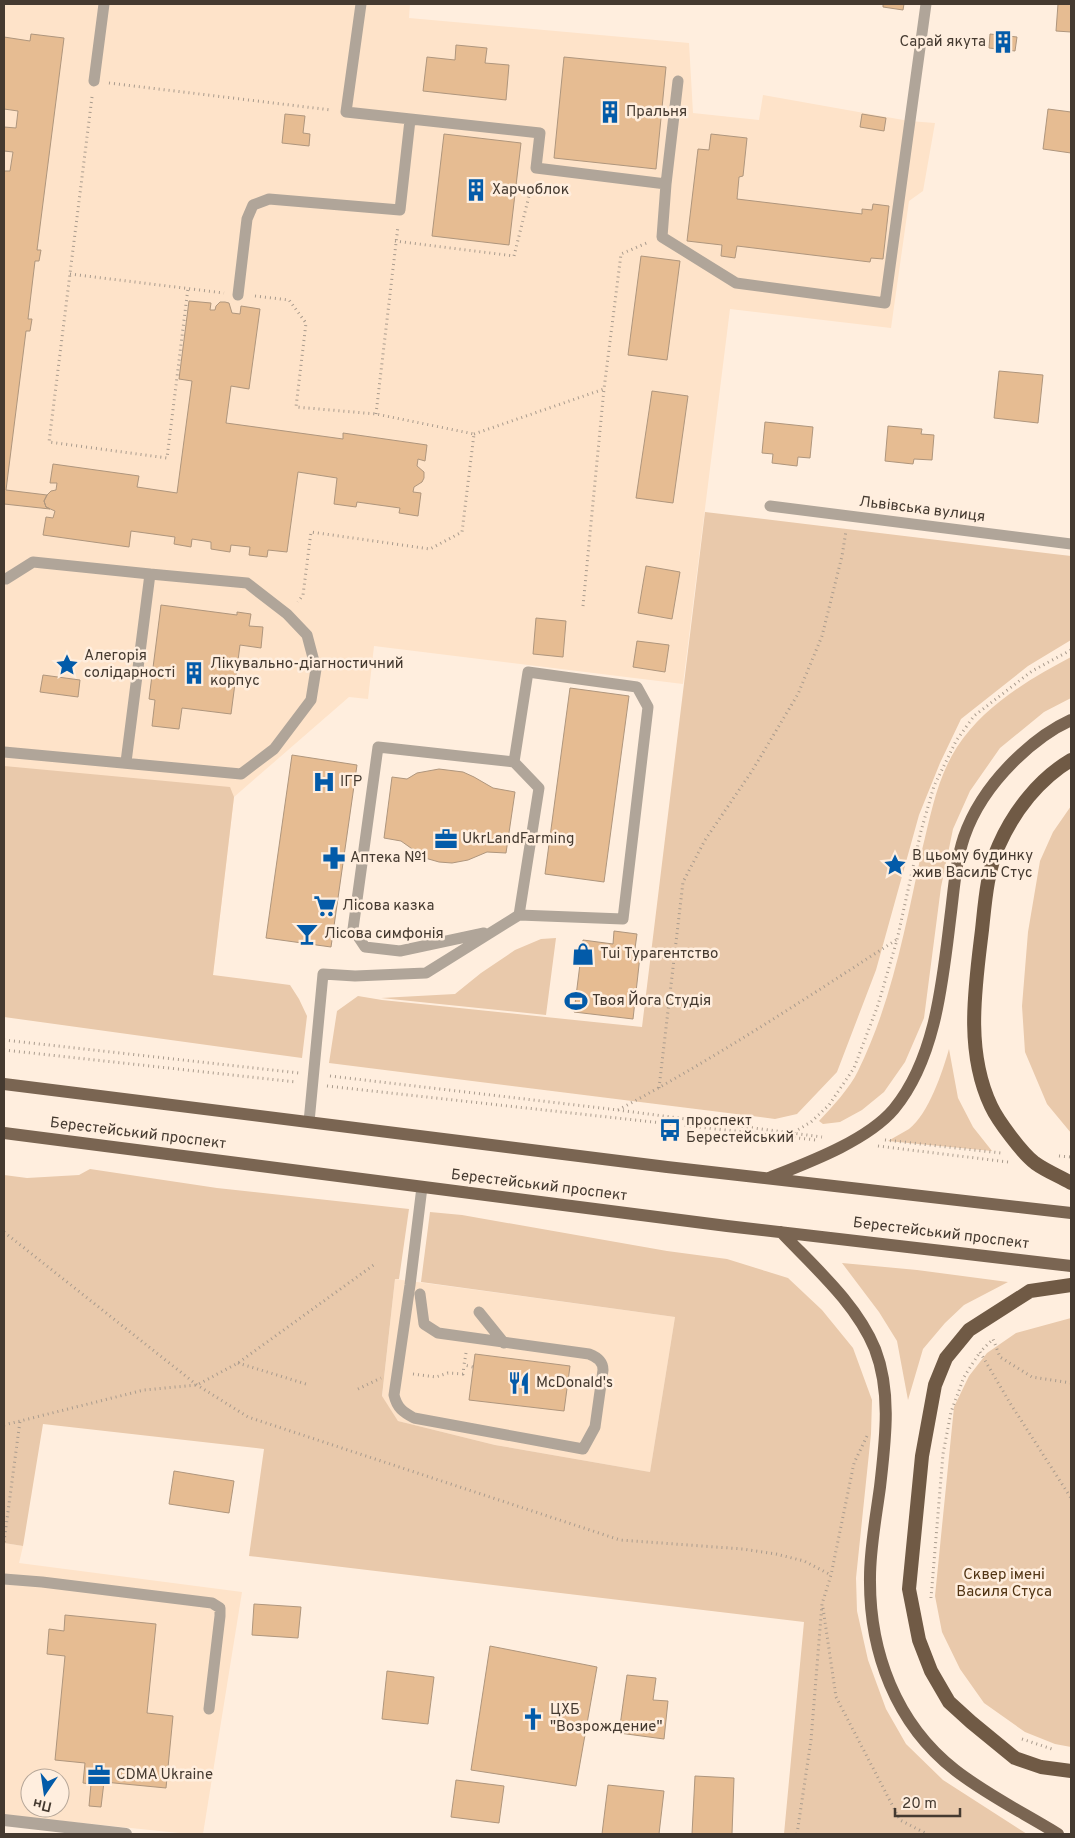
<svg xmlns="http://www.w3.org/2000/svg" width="1075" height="1838" font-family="Overpass,sans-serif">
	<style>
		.built { fill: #fee3c9; fill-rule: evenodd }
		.green { fill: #e9c9ab }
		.building { fill: #e6bc92; stroke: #af967d }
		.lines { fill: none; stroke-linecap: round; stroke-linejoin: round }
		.path { stroke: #a99b8d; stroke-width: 3; stroke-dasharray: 1 4; stroke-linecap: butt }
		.service { stroke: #b0a599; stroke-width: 11 }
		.minor { stroke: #b0a599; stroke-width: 12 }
		.primary { stroke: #7a6552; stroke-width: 12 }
		.trunk { stroke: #705a45; stroke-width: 14 }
		.labels { text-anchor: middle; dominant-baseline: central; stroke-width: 5; stroke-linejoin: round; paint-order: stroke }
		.poi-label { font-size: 15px; fill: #453a30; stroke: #ffeede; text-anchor: start }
		.street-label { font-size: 15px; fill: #453a30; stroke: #ffeede }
		.park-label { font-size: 15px; fill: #513413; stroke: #ffeede }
	</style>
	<rect width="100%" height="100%" fill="#ffeede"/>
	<!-- built -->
	<path class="built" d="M 4,4 L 410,4 L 409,18 L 689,43 L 693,113 L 759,120 L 763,95 L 909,121 L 935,123 L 923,191 L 909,201 L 891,328 L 730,309 L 683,684 L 374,646 L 368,699 L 349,697 L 234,797 L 213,975 L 4,953 Z
		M 395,1279 L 675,1317 L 650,1472 L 495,1445 L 398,1421 L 382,1397 Z
		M 4,1543 L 23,1546 L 19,1563 L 242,1592 L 203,1834 L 189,1834 L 4,1815 ZM 30,1778 L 60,1778 L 60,1808 L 30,1808 Z"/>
	<!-- green -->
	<path class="green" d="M 705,512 L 1071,556 L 1071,640 L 1028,666 L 961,719 L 940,763 L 919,815 L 876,970 L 837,1072 L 797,1114 L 775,1119 L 329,1063 L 337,1011 L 358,996 L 382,1000 L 642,1027 Z
		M 1071,657 L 1071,698 L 1044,712 L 1000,748 L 970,791 L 953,829 L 941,887 L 924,1018 L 905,1062 L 884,1092 L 862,1110 L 840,1122 L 823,1124 L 819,1121 C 832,1107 850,1088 858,1071 C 892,1002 906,924 922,850 C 931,814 937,778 957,747 C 984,706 1029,679 1071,657 Z
		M 4,766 L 230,787 L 234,797 L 213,975 L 290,985 L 299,999 L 307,1016 L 302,1058 L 4,1017 Z
		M 1071,806 L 1071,1133 L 1047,1104 L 1025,1052 L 1022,1006 L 1028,932 L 1040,861 L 1053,832 Z
		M 556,938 L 546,1015 L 381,998 L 455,994 L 481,973 L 515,950 L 541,939 Z
		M 949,1049 L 958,1098 L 973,1127 L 992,1151 L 888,1141 C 895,1137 902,1133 909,1129 C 929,1113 942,1073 949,1049 Z
		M 90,1169 L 217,1188 L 409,1209 L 399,1279 L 395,1279 L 382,1396 L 398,1421 L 495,1445 L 650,1472 L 675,1317 L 421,1282 L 430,1212 L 462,1215 L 667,1251 L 727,1259 L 788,1278 L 822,1310 L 853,1348 L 872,1400 L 871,1434 L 856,1578 L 857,1611 L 868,1660 L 886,1709 L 906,1744 L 943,1780 L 1027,1834 L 784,1834 L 804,1622 L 249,1556 L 264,1449 L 43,1424 L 23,1546 L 4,1543 L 4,1175 L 27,1178 L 79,1175 Z
		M 842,1263 L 917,1270 L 1008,1282 L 964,1305 L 945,1323 L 923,1349 L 908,1400 L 897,1341 L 879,1312 Z
		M 1071,1318 L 1071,1747 L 1055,1744 L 1025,1732 L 984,1703 L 960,1669 L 942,1632 L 935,1596 L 954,1407 L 969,1376 L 987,1353 L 1016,1333 Z"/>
	<!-- building -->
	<path class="building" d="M 883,4 L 904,4 L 903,10 L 883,7 Z
		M 1058,4 L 1071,4 L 1071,32 L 1056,31 Z
		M 31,34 L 64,38 L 37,250 L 41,250 L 39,261 L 35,261 L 28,319 L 32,319 L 30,331 L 26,331 L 6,490 L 47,495 L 44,501 L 46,507 L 50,509 L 4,504 L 4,171 L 10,171 L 13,152 L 4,151 L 4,127 L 16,128 L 18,111 L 4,109 L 4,37 L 30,41 Z
		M 990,34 L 1017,37 L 1015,51 L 989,48 Z
		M 456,45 L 487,48 L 485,63 L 509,65 L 506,100 L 423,91 L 427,57 L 455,60 Z
		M 564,57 L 666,67 L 656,169 L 554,158 Z
		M 1048,109 L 1071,112 L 1071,153 L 1043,149 Z
		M 285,114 L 305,116 L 303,133 L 310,134 L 309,146 L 282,143 Z
		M 862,114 L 886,118 L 884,131 L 860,127 Z
		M 444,134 L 521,143 L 509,245 L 432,236 Z
		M 711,134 L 747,138 L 743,176 L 739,177 L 737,199 L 862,214 L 862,209 L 872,210 L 873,204 L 889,206 L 883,259 L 871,258 L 870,262 L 737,246 L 735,258 L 721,256 L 722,245 L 687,241 L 698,149 L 709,150 Z
		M 641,256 L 680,261 L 667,360 L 628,355 Z
		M 189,301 L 211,303 L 210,310 L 215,310 L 216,306 L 220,302 L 225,302 L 229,303 L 232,313 L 240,314 L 241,306 L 260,309 L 249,389 L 231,386 L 226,423 L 343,439 L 343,433 L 427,445 L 425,461 L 418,459 L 417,466 L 424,472 L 424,478 L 422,482 L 414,487 L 413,492 L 421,493 L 418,516 L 399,513 L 400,508 L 357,502 L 356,507 L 334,504 L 337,478 L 298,472 L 287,552 L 268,550 L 267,557 L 249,555 L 250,547 L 231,545 L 230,552 L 211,549 L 211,542 L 192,539 L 191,547 L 174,544 L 175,537 L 131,531 L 129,547 L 43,535 L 46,517 L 53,518 L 55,511 L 46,507 L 44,501 L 47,495 L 51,491 L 56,490 L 57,483 L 50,483 L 53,464 L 139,476 L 137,487 L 177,493 L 192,381 L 179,379 Z
		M 999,371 L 1043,375 L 1038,423 L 994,418 Z
		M 652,391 L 688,396 L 673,503 L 636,498 Z
		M 765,422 L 813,427 L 810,458 L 798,457 L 797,466 L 772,463 L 773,454 L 762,453 Z
		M 888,426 L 922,429 L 921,434 L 934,435 L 932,460 L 914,459 L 913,464 L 885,461 Z
		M 646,566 L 680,572 L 672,619 L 638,613 Z
		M 161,605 L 237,615 L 237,612 L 251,614 L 249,626 L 263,627 L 261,648 L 240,645 L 231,714 L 182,708 L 179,729 L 152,726 L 155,700 L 149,699 Z
		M 536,618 L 566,621 L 563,657 L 533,654 Z
		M 637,641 L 669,645 L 665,672 L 633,667 Z
		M 43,675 L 80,680 L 78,697 L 40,692 Z
		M 570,688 L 629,696 L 604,882 L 545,874 Z
		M 292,755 L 357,765 L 331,947 L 266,938 Z
		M 439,769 L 463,772 L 474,777 L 493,788 L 515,792 L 506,853 L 487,852 L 468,860 L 452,863 L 439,862 L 425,858 L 401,841 L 384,838 L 392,777 L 407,779 L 417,773 Z
		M 614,931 L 637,934 L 634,956 L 640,956 L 633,1019 L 574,1012 L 583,940 L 613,944 Z
		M 475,1354 L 570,1366 L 564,1411 L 469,1400 Z
		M 174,1471 L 234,1481 L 229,1513 L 169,1504 Z
		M 254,1604 L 301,1607 L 298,1638 L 252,1635 Z
		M 65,1615 L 156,1624 L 147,1713 L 173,1716 L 166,1788 L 104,1782 L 101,1807 L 89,1806 L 91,1784 L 83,1783 L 85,1763 L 55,1760 L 65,1656 L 47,1654 L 49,1629 L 64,1631 Z
		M 490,1646 L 597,1667 L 576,1786 L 471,1770 Z
		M 387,1671 L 434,1677 L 428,1724 L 382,1719 Z
		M 627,1675 L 656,1678 L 653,1700 L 668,1701 L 664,1739 L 619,1733 Z
		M 695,1776 L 734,1778 L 732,1834 L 692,1834 Z
		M 456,1780 L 504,1786 L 499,1823 L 451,1817 Z
		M 608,1785 L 664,1791 L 659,1834 L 602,1834 Z"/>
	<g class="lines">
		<!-- path -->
		<path class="path" d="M 109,83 L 331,110
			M 92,97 L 49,442 L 167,458 L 188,288
			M 395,241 L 514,256 L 532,184
			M 70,274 L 224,293
			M 255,296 L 289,300 L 306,323 L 296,407 L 376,414 L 474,434 L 462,532 L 430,549 L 311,532 L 303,595 L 298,602
			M 376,414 L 398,226
			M 474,434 L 604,389 L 621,254 L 649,242
			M 583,606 L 604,389
			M 4,1040 L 299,1073
			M 4,1050 L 296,1082
			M 330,1076 L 618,1110 L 822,1137
			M 327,1086 L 816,1140
			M 659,1088 L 683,882 L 705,840 L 752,771 L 798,694 L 822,636 L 842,556 L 846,531
			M 618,1110 C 714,1059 805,999 896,940
			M 794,1132 L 811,1122 L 829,1105 L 854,1068 L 878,1005 L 897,940 L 921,831 L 934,786 L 956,741 L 974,716 L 1032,671 L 1071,650
			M 885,1140 L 1001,1153
			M 878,1146 L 1008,1162
			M 1059,1156 L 1071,1157
			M 4,1232 L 197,1385 L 248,1417 L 620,1540 L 743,1549 L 776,1554 L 804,1561 L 831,1575
			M 466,1353 L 464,1365 L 473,1367
			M 238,1363 L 306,1384
			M 413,1374 L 436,1377 L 448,1373 L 463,1374 L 464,1365
			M 1071,1383 L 1032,1377 L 1000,1357 L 993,1339 L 980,1352 L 1010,1403 L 1071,1498
			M 358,1389 L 381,1378
			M 4,1425 L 144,1390 L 197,1385 L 238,1363 L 375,1264
			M 4,1542 L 20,1421
			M 931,1598 L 943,1454 L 951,1412 L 964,1377 L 980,1352
			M 823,1608 L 836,1697 L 900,1820 L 927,1834
			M 1022,1739 L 1052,1749
			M 797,1834 L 811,1740 L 822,1604 L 831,1575 L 854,1463 L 867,1436"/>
		<!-- service -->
		<path class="service" d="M 361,4 L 346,112 L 540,133 L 536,168 L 666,184 L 662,237 L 736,283 L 885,303 L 926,4
			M 94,81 L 104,4
			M 666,184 L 678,81
			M 238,295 L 247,219 L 253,205 L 269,199 L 400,210 L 410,120
			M 770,506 L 1071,544
			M 4,579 L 6,579 L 33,562 L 150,574 L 126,762
			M 4,752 L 241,774 L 274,749 L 311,700 L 316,669 L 307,635 L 287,614 L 247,583 L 150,574
			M 484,933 L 400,951 L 365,947 L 353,929 L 378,747 L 514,762
			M 309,1122 L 323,974 L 355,976 L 426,973 L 519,915 L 623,919 L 648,707 L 637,687 L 528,672 L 514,762 L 539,788 L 519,915
			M 420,1294 L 424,1324 L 438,1333 L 589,1354 C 597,1357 603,1361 603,1370 L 595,1427 L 583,1449 L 414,1418 C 403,1412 397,1408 394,1395 L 410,1285 L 422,1187
			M 479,1312 L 504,1343
			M 4,1579 L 42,1582 L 212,1603 L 220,1608 L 220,1616 L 209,1709"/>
		<!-- minor -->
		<path class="minor" d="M 4,1820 L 126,1834"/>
		<!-- primary -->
		<path class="primary" d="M 4,1084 L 667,1167 L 1071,1213
			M 4,1133 L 727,1226 L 1071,1266
			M 769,1178 C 807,1163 867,1141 894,1109 C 937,1057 943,976 951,912 C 954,887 956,861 964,837 C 974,808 992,783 1013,762 C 1030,745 1049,730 1071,720
			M 781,1232 C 815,1268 856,1303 875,1349 C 892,1393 885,1442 880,1487 C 876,1517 870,1548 870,1577 C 869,1652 896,1724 955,1770 C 987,1795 1024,1813 1058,1834"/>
		<!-- trunk -->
		<path class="trunk" d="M 1071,760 C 1039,779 1014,811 999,845 C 987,871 985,902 982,930 C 975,988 965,1051 991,1106 C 998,1121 1022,1153 1035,1163 C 1046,1171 1059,1176 1071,1183
			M 1071,1285 L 1030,1291 L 969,1330 L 946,1358 L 935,1385 L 922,1456 L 909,1589 L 919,1640 L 931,1671 L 949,1702 L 971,1722 L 1015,1758 L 1041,1767 L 1071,1771"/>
	</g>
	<!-- icons -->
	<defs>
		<symbol id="building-bare" viewBox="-9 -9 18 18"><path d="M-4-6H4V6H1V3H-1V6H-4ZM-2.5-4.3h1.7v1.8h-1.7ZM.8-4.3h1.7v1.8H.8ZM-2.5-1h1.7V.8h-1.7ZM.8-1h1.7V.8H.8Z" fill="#035ba9" stroke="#ffeede" stroke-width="2.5" paint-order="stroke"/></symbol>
		<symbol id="sight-bare" viewBox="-9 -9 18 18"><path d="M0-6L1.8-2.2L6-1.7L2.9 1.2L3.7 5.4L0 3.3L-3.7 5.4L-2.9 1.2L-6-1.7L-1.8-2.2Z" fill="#035ba9" stroke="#ffeede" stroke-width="2.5" paint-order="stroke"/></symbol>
		<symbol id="hospital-bare" viewBox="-9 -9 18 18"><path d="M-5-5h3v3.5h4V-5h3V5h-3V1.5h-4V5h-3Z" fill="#035ba9" stroke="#ffeede" stroke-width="2.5" paint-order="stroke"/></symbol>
		<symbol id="office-bare" viewBox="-9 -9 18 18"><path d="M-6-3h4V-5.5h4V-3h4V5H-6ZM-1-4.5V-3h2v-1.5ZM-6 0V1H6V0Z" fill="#035ba9" stroke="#ffeede" stroke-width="2.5" paint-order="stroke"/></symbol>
		<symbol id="pharmacy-bare" viewBox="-9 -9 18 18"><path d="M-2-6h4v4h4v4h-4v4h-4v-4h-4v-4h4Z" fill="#035ba9" stroke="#ffeede" stroke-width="2.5" paint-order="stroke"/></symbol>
		<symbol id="supermarket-bare" viewBox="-9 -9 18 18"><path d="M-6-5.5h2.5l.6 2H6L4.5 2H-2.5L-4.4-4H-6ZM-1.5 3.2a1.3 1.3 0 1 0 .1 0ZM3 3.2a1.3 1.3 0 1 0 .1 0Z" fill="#035ba9" stroke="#ffeede" stroke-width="2.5" paint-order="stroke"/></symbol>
		<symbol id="bar-bare" viewBox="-9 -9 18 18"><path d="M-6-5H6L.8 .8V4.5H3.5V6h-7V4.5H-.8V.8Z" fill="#035ba9" stroke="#ffeede" stroke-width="2.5" paint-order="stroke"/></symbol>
		<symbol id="shop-bare" viewBox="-9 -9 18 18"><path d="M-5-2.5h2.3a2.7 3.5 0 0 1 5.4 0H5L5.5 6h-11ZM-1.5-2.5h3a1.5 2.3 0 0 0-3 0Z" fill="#035ba9" stroke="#ffeede" stroke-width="2.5" paint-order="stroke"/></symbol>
		<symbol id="stadium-bare" viewBox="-9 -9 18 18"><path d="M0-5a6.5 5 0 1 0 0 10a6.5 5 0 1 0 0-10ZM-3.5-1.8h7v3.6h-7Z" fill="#035ba9" stroke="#ffeede" stroke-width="2.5" paint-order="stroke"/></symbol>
		<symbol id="bus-bare" viewBox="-9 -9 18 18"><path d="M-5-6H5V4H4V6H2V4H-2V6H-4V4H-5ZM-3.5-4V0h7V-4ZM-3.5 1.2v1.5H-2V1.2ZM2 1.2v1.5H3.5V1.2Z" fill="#035ba9" stroke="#ffeede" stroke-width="2.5" paint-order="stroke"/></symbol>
		<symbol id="restaurant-bare" viewBox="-9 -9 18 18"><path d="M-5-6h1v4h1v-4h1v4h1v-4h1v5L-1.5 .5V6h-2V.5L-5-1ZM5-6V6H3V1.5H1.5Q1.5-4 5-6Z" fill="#035ba9" stroke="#ffeede" stroke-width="2.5" paint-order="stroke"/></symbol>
		<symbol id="church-bare" viewBox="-9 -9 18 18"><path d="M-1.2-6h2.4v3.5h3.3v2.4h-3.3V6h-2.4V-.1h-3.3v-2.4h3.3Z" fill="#035ba9" stroke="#ffeede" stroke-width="2.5" paint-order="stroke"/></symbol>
	</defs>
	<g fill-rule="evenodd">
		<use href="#building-bare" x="987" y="26" width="32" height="32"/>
		<use href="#building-bare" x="594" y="96" width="32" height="32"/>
		<use href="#building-bare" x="460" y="174" width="32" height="32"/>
		<use href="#sight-bare" x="51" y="649" width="32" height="32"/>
		<use href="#building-bare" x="178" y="657" width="32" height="32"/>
		<use href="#hospital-bare" x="308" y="766" width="32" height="32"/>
		<use href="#office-bare" x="430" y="823" width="32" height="32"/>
		<use href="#pharmacy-bare" x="318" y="842" width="32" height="32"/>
		<use href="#sight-bare" x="879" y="849" width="32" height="32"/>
		<use href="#supermarket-bare" x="309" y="890" width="32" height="32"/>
		<use href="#bar-bare" x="291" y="918" width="32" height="32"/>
		<use href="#shop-bare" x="567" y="938" width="32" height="32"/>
		<use href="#stadium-bare" x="560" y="985" width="32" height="32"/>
		<use href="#bus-bare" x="654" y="1114" width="32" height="32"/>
		<use href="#restaurant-bare" x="503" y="1367" width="32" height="32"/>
		<use href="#church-bare" x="517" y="1703" width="32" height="32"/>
		<use href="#office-bare" x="83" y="1759" width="32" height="32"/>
	</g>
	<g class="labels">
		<!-- poi labels -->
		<g class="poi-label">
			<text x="986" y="42" text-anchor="end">Сарай якута</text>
			<text x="626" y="112">Пральня</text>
			<text x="492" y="190">Харчоблок</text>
			<text x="84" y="656">Алегорія<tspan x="84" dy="17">солідарності</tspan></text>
			<text x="210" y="664">Лікувально-діагностичний<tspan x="210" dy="17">корпус</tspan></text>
			<text x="340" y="782">ІГР</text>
			<text x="462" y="839">UkrLandFarming</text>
			<text x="912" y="856">В цьому будинку<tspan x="912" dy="17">жив Василь Стус</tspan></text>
			<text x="350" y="858">Аптека №1</text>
			<text x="342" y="906">Лісова казка</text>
			<text x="324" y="934">Лісова симфонія</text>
			<text x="600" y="954">Tui Турагентство</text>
			<text x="592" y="1001">Твоя Йога Студiя</text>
			<text x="686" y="1121">проспект<tspan x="686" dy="17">Берестейський</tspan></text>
			<text x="536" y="1383">McDonald's</text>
			<text x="550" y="1710">ЦХБ<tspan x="550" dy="17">"Возрождение"</tspan></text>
			<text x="116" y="1775">CDMA Ukraine</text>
		</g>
		<!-- street labels -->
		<g class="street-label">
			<text transform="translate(922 510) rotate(7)">Львівська вулиця</text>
			<text transform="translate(138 1134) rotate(7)">Берестейський проспект</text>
			<text transform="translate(539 1186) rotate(7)">Берестейський проспект</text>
			<text transform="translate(941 1234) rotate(7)">Берестейський проспект</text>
		</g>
		<!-- park labels -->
		<g class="park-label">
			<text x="1004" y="1575">Сквер імені<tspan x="1004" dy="17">Василя Стуса</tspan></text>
		</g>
	</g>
	<!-- border -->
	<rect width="1075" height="1838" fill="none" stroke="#453a30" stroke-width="10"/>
	<!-- north arrow -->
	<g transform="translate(45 1793) rotate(193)"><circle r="24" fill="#ffeede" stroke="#b5a698"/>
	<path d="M0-4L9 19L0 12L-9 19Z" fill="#035ba9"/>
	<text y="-8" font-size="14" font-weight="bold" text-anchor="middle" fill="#453a30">Пн</text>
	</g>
	<!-- scale -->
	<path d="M895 1808v8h65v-8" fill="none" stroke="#453a30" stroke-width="2.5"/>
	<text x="902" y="1808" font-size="15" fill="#453a30" stroke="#ffeede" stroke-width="4" paint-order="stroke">20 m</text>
</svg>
